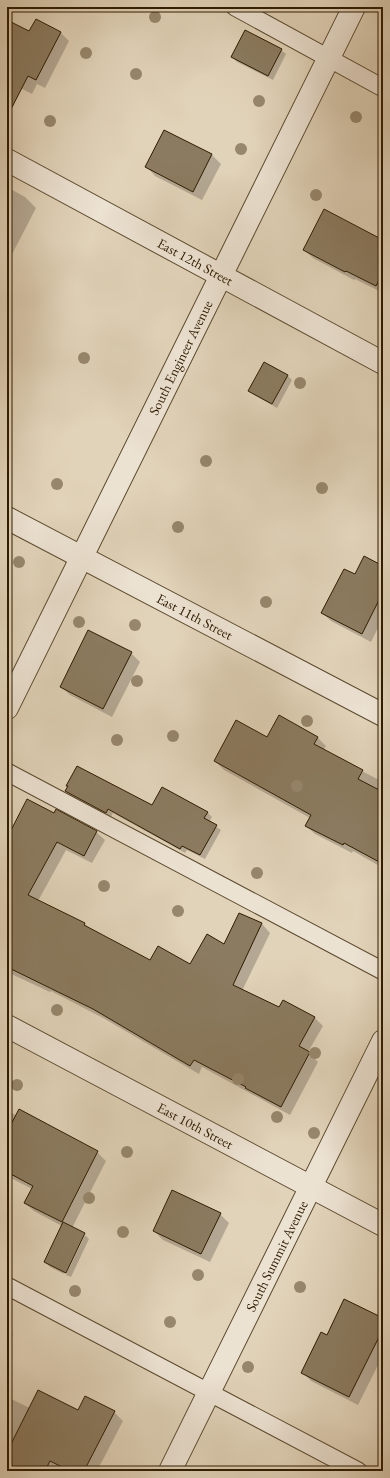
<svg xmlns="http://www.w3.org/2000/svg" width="390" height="1478" font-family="'EB Garamond',serif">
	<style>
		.shadow { fill: #0003 }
		.building { fill: #8b7b60; stroke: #2e1b00 }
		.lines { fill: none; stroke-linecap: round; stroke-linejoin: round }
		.service-casing { stroke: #5b492e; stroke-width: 19 }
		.minor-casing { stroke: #5b492e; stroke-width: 24 }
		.tertiary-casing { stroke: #5b492e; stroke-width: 24 }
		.service { stroke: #ece2d2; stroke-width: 17 }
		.minor { stroke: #ece2d2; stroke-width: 22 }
		.tertiary { stroke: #ece2d2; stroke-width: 22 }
		.tree { fill: #97876d }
		.labels { text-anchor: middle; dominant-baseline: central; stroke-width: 3.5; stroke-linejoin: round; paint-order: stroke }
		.street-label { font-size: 14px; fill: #2e1b00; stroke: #ece2d2 }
	</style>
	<rect width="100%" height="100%" fill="#e1d3b9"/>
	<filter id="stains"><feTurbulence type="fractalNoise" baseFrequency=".005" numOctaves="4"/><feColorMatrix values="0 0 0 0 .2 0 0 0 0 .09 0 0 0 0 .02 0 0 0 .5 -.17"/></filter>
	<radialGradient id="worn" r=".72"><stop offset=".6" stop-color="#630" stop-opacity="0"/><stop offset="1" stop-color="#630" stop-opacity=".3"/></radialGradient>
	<!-- shadow -->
	<path class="shadow" d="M 7,29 L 29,33 L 60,32 L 69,41 L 45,88 L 37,84 L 32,94 L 7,81 Z
		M 281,50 L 286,54 L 273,80 L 237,62 L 232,57 Z
		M 165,131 L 212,155 L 221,164 L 202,200 L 155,176 L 147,167 Z
		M 7,187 L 25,197 L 36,208 L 7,264 Z
		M 383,241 L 383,293 L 355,279 L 354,280 L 313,258 L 304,250 Z
		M 287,375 L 292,380 L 277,408 L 254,395 L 249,391 Z
		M 383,567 L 383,618 L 371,642 L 331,621 L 322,613 L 355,575 Z
		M 131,653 L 140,662 L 112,717 L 70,695 L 61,687 Z
		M 317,737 L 326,746 L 323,751 L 383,782 L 383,868 L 353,851 L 352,853 L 315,834 L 306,826 L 310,818 L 224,770 L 215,761 L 267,739 Z
		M 67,785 L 153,806 L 207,812 L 212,817 L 209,822 L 221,830 L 205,859 L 187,850 L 185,853 L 113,813 L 111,817 L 71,796 L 66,791 L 69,787 Z
		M 55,814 L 96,832 L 105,840 L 92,863 L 66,850 L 38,901 L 85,924 L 89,929 L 151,961 L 190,965 L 225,945 L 240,914 L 262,924 L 270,933 L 242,991 L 279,1009 L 314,1017 L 323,1026 L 308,1052 L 318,1062 L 290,1115 L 202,1067 L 199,1074 L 103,1018 L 51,991 L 50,992 L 7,972 L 7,840 Z
		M 7,1111 L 97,1152 L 106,1161 L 72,1228 L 85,1234 L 83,1234 L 64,1274 L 50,1267 L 45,1262 L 62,1226 L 34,1211 L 25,1203 L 32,1189 L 7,1176 Z
		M 220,1214 L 229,1223 L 210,1262 L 163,1240 L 154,1231 Z
		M 85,1235 L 89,1239 L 71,1277 L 66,1275 Z
		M 383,1319 L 383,1355 L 358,1405 L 311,1381 L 303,1373 L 327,1336 Z
		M 7,1328 L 13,1334 L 7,1347 Z
		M 7,1397 L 30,1408 L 78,1411 L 114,1412 L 123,1421 L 97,1471 L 63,1471 L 59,1469 L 58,1471 L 9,1471 L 7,1470 Z"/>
	<!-- building -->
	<path class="building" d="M 36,19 L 61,32 L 36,80 L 28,76 L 7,117 L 7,20 L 29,31 Z
		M 245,30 L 282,49 L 268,76 L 231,57 Z
		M 164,130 L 212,154 L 193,192 L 145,167 Z
		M 324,209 L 383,240 L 383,272 L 376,286 L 346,271 L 345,272 L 303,250 Z
		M 264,362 L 288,375 L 272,404 L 248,391 Z
		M 364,556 L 383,566 L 383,592 L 362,634 L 321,613 L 344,569 L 355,574 Z
		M 88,630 L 132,652 L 103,709 L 60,687 Z
		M 279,715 L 318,737 L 314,744 L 363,770 L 358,779 L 383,792 L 383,864 L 344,843 L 343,845 L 305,826 L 311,815 L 214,761 L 236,720 L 267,737 Z
		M 77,766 L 152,805 L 162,787 L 208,812 L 204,818 L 217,825 L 200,855 L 182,846 L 180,849 L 108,809 L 106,813 L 65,791 L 68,786 L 66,786 Z
		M 27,799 L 54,813 L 56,809 L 97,831 L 84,856 L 57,842 L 28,895 L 85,923 L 84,925 L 150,960 L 158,946 L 190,964 L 207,934 L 224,944 L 239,913 L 262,923 L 233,985 L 279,1007 L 283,1000 L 315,1017 L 299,1046 L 310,1052 L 281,1107 L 245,1088 L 246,1087 L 194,1060 L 190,1066 L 93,1009 L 7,967 L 7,838 Z
		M 19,1109 L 98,1151 L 62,1222 L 24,1203 L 33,1186 L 7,1172 L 7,1132 Z
		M 172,1190 L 221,1213 L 201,1254 L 153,1231 Z
		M 63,1222 L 85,1233 L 66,1273 L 44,1262 Z
		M 344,1299 L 383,1318 L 383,1329 L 349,1397 L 301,1373 L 321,1332 L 327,1335 Z
		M 38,1390 L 78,1410 L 85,1396 L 115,1411 L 84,1471 L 70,1471 L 50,1461 L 45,1471 L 7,1471 L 7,1452 Z"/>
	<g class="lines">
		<defs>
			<path id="service" d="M 235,7 L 383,88
				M 7,772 L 383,971
				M 7,1286 L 358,1471"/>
			<g id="minor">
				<path id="s1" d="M 7,518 L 383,715"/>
				<path id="s2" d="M 7,1026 L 383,1225"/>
				<path id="s3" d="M 170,1471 L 383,1041"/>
			</g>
			<g id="tertiary">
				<path id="s4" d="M 7,160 L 383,363"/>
				<path id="s5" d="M 7,708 L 354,7"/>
			</g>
		</defs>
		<!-- service casing -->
		<use href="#service" class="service-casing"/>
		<!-- minor casing -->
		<use href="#minor" class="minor-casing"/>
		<!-- tertiary casing -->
		<use href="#tertiary" class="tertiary-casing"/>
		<!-- service -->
		<use href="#service" class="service"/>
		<!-- minor -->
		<use href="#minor" class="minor"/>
		<!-- tertiary -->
		<use href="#tertiary" class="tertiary"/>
	</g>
	<!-- trees -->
	<g class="tree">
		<circle cx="155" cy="17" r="6"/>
		<circle cx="86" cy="53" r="6"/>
		<circle cx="136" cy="74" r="6"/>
		<circle cx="259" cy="101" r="6"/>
		<circle cx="356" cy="117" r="6"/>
		<circle cx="50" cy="121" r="6"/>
		<circle cx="241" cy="149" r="6"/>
		<circle cx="316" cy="195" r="6"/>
		<circle cx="84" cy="358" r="6"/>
		<circle cx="300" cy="383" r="6"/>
		<circle cx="206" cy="461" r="6"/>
		<circle cx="57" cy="484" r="6"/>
		<circle cx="322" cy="488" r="6"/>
		<circle cx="178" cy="527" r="6"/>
		<circle cx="19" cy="562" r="6"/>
		<circle cx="266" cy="602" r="6"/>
		<circle cx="79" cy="622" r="6"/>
		<circle cx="135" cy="625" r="6"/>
		<circle cx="137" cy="681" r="6"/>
		<circle cx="307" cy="721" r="6"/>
		<circle cx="173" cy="736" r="6"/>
		<circle cx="117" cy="740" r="6"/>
		<circle cx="297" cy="786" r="6"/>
		<circle cx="257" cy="873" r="6"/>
		<circle cx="104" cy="886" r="6"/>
		<circle cx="178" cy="911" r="6"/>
		<circle cx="57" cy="1010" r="6"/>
		<circle cx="315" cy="1053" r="6"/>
		<circle cx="238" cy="1079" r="6"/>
		<circle cx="17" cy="1085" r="6"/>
		<circle cx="277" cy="1117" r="6"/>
		<circle cx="314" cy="1133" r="6"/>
		<circle cx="127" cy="1152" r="6"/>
		<circle cx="89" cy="1198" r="6"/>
		<circle cx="123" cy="1232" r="6"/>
		<circle cx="198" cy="1275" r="6"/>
		<circle cx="300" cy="1287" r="6"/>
		<circle cx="75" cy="1291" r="6"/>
		<circle cx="170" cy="1322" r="6"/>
		<circle cx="248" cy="1367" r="6"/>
	</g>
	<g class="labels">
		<!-- street labels -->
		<g class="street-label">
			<text stroke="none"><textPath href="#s4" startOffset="214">East 12th Street</textPath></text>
			<text stroke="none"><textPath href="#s5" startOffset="391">South Engineer Avenue</textPath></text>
			<text stroke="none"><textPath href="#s1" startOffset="212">East 11th Street</textPath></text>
			<text stroke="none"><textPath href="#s2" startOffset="213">East 10th Street</textPath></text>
			<text stroke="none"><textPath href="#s3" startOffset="240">South Summit Avenue</textPath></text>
		</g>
	</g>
	<!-- margin -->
	<rect width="390" height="1478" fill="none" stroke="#e1d3b9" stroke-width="24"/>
	<rect x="8" y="8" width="374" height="1462" fill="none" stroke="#2e1b00" stroke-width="2"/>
	<rect x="12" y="12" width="366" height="1454" fill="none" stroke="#2e1b00"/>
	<rect width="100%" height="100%" filter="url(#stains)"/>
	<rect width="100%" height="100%" fill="url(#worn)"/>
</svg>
